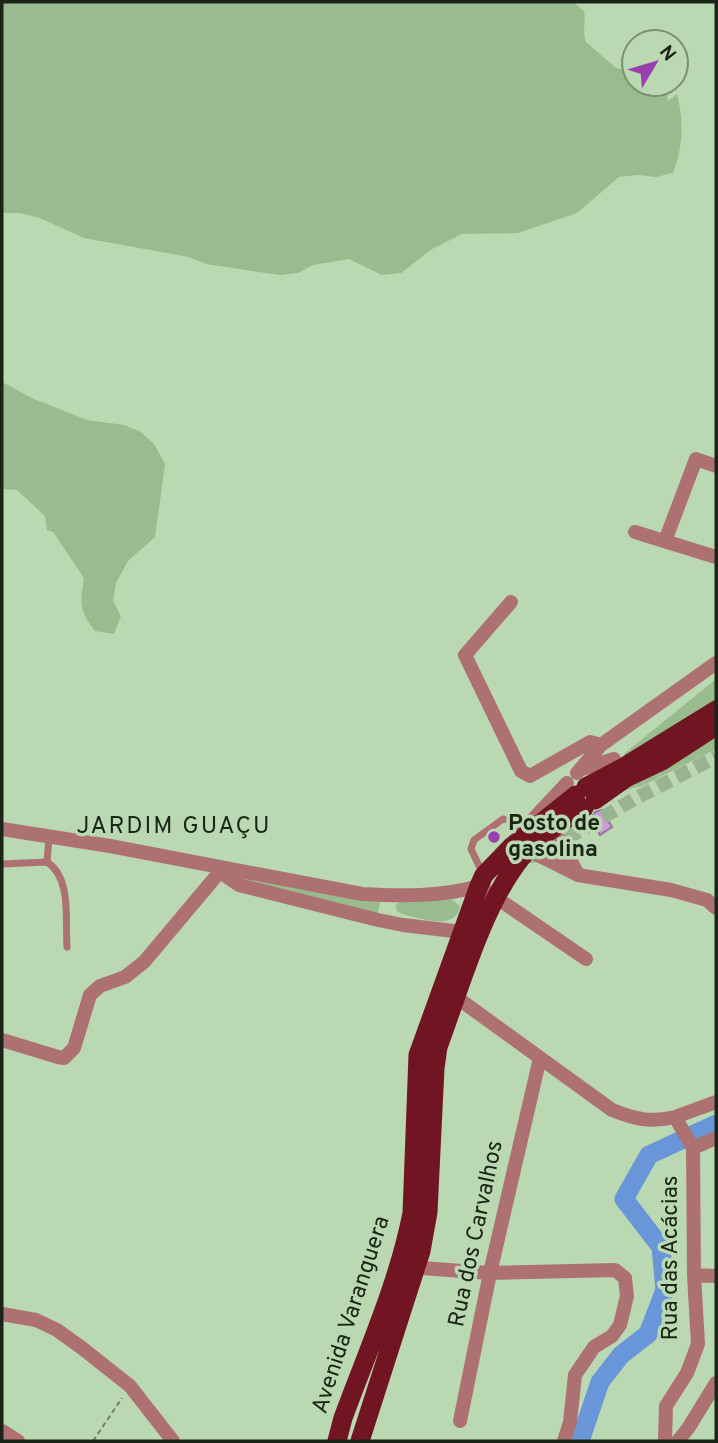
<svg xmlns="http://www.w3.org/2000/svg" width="718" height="1443" font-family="Overpass,sans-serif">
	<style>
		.green { fill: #99bc8e }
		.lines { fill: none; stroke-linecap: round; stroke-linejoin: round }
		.river { stroke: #6996d8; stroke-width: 19 }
		.building { fill: #ce99dd; stroke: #93779b; stroke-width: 2 }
		.minor-tunnel { stroke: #9ab492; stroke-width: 14; stroke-dasharray: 14 7; stroke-linecap: butt }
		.path { stroke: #6d8267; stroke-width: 2; stroke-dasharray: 5 3.5; stroke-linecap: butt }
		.service { stroke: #ae7172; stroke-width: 7 }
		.minor { stroke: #ae7172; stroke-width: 14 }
		.trunk { stroke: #711523; stroke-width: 19 }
		.poi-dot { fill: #9741af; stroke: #bad8b1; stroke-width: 2.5 }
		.labels { text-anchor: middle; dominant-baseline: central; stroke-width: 7; stroke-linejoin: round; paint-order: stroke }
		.poi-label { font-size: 23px; font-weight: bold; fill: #1a2517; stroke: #bad8b1; text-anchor: start }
		.street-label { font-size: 23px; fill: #1a2517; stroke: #bad8b1 }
		.neighbourhood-label { font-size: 24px; letter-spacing: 2px; fill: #1a2517; stroke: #bad8b1 }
	</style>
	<rect width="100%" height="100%" fill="#bad8b1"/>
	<!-- green -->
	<path class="green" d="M 2,2 L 573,2 L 584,11 C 586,21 582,33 586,42 L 616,68 L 634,73 L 634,84 L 666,84 L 668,101 L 677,94 C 684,120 683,148 673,173 L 656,177 L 638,175 L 619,177 L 577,213 L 518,233 L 462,234 L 432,249 L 401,273 L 382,275 L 349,259 L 313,265 L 298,273 L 280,275 L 206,264 L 189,257 L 84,238 L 40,218 L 20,213 L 2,213 Z
		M 2,382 L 34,399 L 87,420 L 124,425 L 141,432 L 154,444 L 165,464 L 155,537 L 128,561 L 116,583 L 113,601 L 121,616 L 114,634 L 95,631 C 79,610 80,604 84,578 L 53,532 L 47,530 L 45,516 L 17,490 L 2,489 Z
		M 716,679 L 716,702 L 622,760 L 625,753 Z
		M 716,728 L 716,749 L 642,786 L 621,791 Z
		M 242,877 L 381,900 L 377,915 L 241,880 Z
		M 451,899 L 460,906 C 456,932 420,918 402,914 L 397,911 L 395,905 L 403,900 Z"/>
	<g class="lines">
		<!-- river -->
		<path class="river" d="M 580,1441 L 600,1382 L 621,1355 L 648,1334 L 665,1290 L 661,1247 L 624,1199 L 649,1155 L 716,1124"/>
	</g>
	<!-- building -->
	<path class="building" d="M 602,810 L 612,827 L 600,835 L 591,818 L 595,812 Z"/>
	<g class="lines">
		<!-- minor-tunnel -->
		<path class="minor-tunnel" d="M 529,856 L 538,855 L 636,798 L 716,757"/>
		<!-- path -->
		<path class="path" d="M 93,1441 L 122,1398"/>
		<!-- service -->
		<path class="service" d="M 47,862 C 72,878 65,920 67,947
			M 2,864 L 47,862 L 49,837
			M 482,872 L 471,849 L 474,840 L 503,819 L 528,822"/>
		<!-- minor -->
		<path class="minor" d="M 635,532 L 716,557
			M 665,541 L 696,459 L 716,466
			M 511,602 L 465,655 L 521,771 L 530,776 L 590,742 L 601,745
			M 582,769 L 614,759
			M 577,773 L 601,745 L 716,663
			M 2,829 L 110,846 L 362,894 C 399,896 443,897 479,886 L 586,959
			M 523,830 L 567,783
			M 561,841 L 578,875
			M 538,855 L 578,875 L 671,890 L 707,900 L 716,908
			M 217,870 L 239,885 L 378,920 L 403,925 L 462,932 L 470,935
			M 456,997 L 612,1110 C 635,1119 650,1123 675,1117
			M 2,1040 L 58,1057 L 64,1058 L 74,1048 L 90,995 L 100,986 L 125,977 L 144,962 L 223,868
			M 693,1148 L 716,1138
			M 408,1267 L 490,1273 L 615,1270 L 625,1278 L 627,1296 L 620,1325 L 612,1336 L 594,1347 L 575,1375 L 570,1422 L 564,1441
			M 694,1275 L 716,1276
			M 2,1314 L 36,1320 L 57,1330 L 82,1348 L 130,1386 L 173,1441
			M 460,1421 L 490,1273 L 540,1058
			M 2,1431 L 18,1441
			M 665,1441 L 666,1406 L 687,1373 L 698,1344 L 694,1275 L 693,1148 L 675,1117 L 716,1102
			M 678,1441 L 689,1427 L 716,1383"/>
		<!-- trunk -->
		<path class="trunk" d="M 586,787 L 622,768 L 716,710
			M 595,800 L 626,778 L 662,761 L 716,726
			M 337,1441 L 343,1418 C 368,1350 398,1284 412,1213 L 418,1055 L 479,886 L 484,875 L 511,847 L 576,795
			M 360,1441 L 421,1251 L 428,1212 L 435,1068 L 438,1047 C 460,988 482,907 521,858 C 538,837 561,822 584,808"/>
	</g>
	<!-- markers -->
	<circle class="poi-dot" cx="494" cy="837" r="7"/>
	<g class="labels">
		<!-- poi labels -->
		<g class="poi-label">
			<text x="508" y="824">Posto de<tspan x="508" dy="26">gasolina</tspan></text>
		</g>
		<!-- street labels -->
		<g class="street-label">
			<text transform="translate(477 1234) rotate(-78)">Rua dos Carvalhos</text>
			<text transform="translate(671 1258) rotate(-90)">Rua das Acácias</text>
			<text transform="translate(352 1315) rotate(-72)">Avenida Varanguera</text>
		</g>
		<!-- neighbourhood labels -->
		<g class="neighbourhood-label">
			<text x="174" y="827">JARDIM GUAÇU</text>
		</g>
	</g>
	<!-- border -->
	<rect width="718" height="1443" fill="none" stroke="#1a2517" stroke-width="7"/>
	<!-- north arrow -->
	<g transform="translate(655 63) rotate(52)"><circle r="33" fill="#bad8b1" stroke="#7a9073" stroke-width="2"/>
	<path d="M0-5L12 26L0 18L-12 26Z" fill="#9741af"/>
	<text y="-10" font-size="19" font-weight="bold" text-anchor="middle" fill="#1a2517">N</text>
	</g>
</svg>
